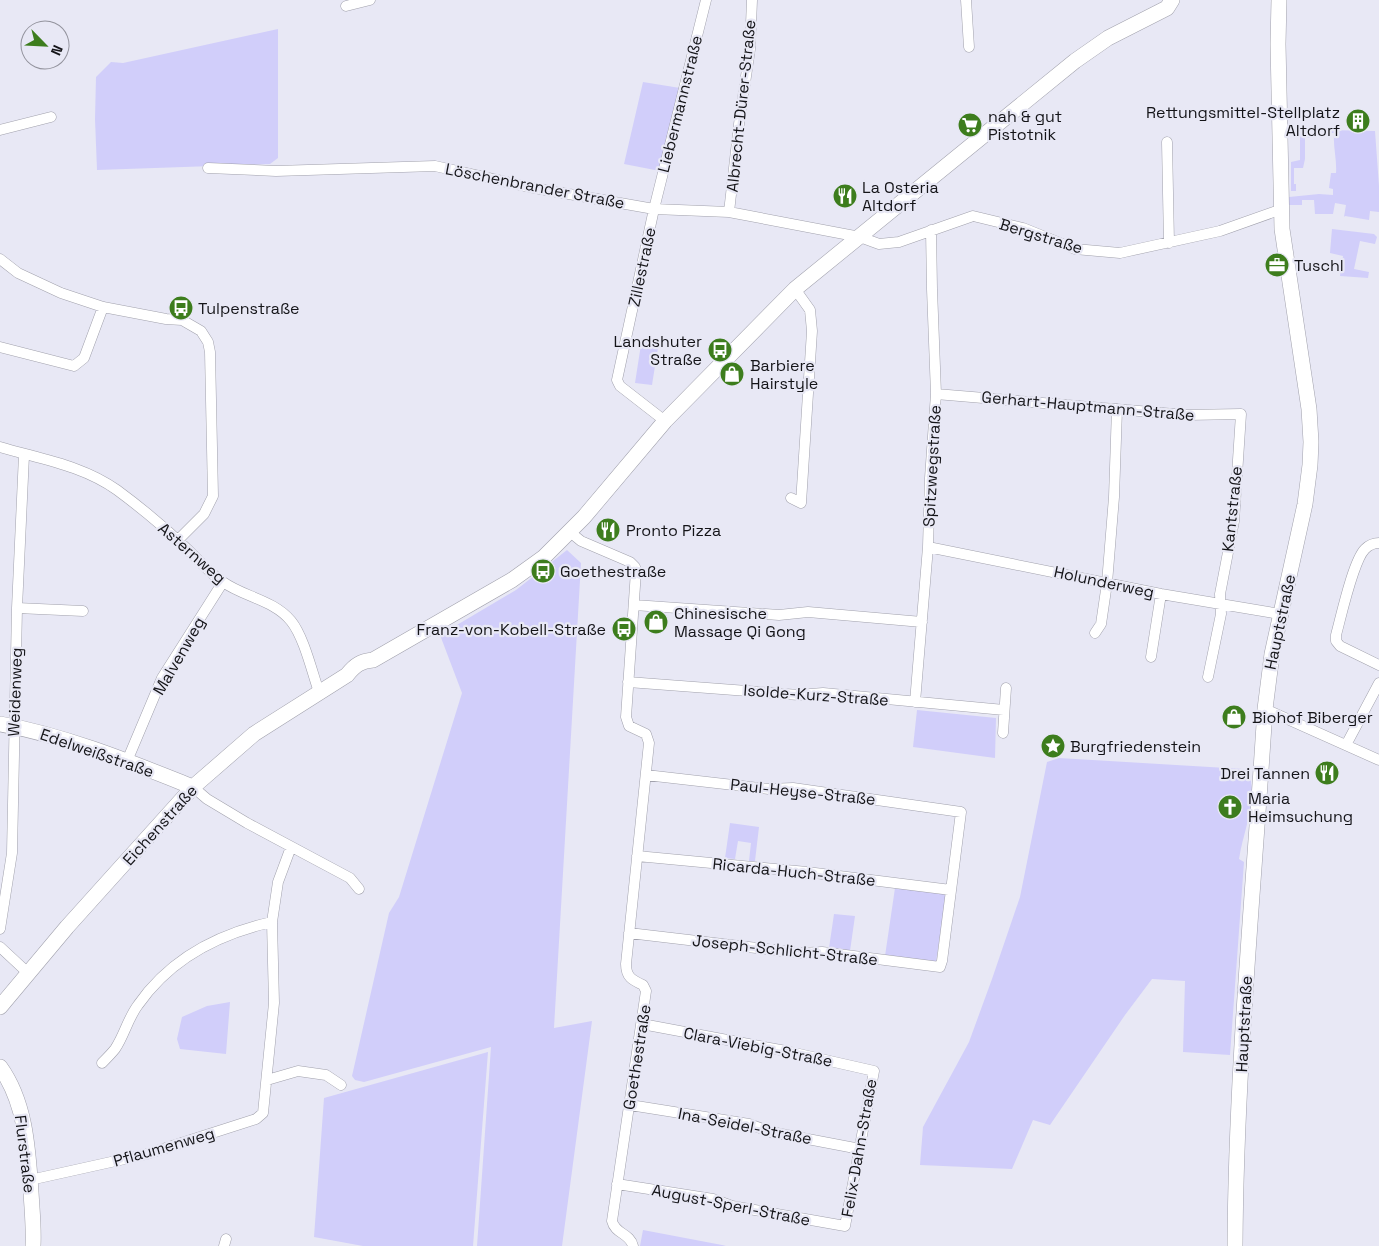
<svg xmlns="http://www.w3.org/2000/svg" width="1379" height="1246" font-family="'Space Grotesk',sans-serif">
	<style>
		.green { fill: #d1cefa }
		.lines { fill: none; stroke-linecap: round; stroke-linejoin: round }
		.street-casing { stroke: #a1a1ac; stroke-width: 11 }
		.secondary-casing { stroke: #a1a1ac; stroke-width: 16 }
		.street { stroke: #fff; stroke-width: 10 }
		.secondary { stroke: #fff; stroke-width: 15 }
		.labels { text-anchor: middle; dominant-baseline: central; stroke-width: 4.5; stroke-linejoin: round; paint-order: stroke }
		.street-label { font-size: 16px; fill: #141418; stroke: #e8e8f5 }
		.poi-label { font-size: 16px; fill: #141418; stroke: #e8e8f5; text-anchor: start }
	</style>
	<rect width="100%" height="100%" fill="#e8e8f5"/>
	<!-- green -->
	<path class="green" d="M 278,29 L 278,158 L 270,164 L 97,170 L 95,119 L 96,77 L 111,62 L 123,63 Z
		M 643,82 L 680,88 L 660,171 L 624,164 Z
		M 1328,130 L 1375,131 L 1379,186 L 1379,212 L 1370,211 L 1369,220 L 1345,216 L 1344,217 L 1346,205 L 1335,203 L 1333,214 L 1315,214 L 1314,200 L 1302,200 L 1302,205 L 1289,205 L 1289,197 L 1319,194 L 1333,195 L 1333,189 L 1329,188 L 1331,173 L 1336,173 C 1337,160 1333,147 1334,133 L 1330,133 Z
		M 1300,132 L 1312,133 L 1315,138 L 1305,138 L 1305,159 L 1303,168 L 1294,168 L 1294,184 L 1296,184 L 1296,191 L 1291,191 L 1291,162 L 1300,160 Z
		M 1332,229 L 1374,234 L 1377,237 L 1375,244 L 1360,241 L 1354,269 L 1369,272 L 1368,278 L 1340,276 L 1343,256 L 1330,253 Z
		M 642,338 L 659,341 L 652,385 L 635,383 Z
		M 567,550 L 581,563 L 554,1028 L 592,1021 L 562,1246 L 477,1246 L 491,1047 L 364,1082 L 355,1080 L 352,1076 L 389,913 L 399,897 L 462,693 L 440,635 L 516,590 Z
		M 917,710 L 996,718 L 995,758 L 913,747 Z
		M 1059,758 L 1243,769 C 1247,772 1251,776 1251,781 C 1255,807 1243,833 1239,859 L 1244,862 L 1230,1055 L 1183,1052 L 1185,981 L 1152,979 L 1125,1015 L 1050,1125 L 1033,1120 L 1012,1169 L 920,1165 L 923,1127 L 969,1042 L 992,979 L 1020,897 L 1047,762 Z
		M 730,823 L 759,827 L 755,861 L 749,861 L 751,843 L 738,841 L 735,859 L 725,858 Z
		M 895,888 L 943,893 L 946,896 L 936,962 L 885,956 Z
		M 834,914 L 855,916 L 850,951 L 829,948 Z
		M 230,1002 L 226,1054 L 180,1049 L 177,1039 L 182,1017 L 207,1006 Z
		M 488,1052 L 473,1246 L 363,1246 L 314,1237 L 324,1098 Z
		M 643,1230 L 722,1245 L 726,1246 L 640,1246 Z"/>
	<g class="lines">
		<defs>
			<path id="street" d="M 966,0 L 969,47
				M 346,6 L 370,0
				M 0,130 L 51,117
				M 1167,142 L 1169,243
				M 208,168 L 276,171 L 435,166 L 529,187 L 654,209 L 729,212 L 860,237 L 879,244 L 899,242 L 973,216 L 1023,228 L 1075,249 L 1120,253 L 1220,231 L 1282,209
				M 729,212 L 739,124 L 750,49 L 752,0
				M 0,259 L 18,273 L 61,293 L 103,307 L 166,319 L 182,320 L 201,331 L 208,342 L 210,352 L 213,496 L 204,514 L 178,540
				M 0,347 L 74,366 L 84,358 L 103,307
				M 936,394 L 1187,415 L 1241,414 L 1234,521 L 1220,594 L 1221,614 L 1208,677
				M 665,421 L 620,386 L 617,380 L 654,209 L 706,0
				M 0,447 C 40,459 82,465 117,490 C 140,507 163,526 184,546 C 196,557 209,573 223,582 C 244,597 274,600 291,621 C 304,637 312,672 319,692
				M 791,498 L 801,503 L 812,331 L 810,310 L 795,289
				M 570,532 L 581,541 L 630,562 L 635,567 L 636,571 L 626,717 L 629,726 L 646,734 L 649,743 L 626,964 C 626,977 632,980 643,985 L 646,991 L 612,1221 C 615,1234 630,1233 633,1246
				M 1379,543 C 1373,543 1369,545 1365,549 C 1353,561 1341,617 1336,635 L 1336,641 L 1340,646 L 1379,665
				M 928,547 L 1161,594 L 1280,614
				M 634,605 L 779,615 L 808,612 L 922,622
				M 17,608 L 83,611
				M 1095,633 L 1101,624 L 1107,583 L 1114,497 L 1117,409
				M 1151,657 L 1161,594
				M 628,682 L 799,695 L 823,693 L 1004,710
				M 915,702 L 928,547 L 930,478 L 936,394 L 932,289 L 931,230
				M 1265,709 L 1379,760
				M 1003,733 L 1006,688
				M 1346,745 L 1379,683
				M 127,761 L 162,678 L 223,582
				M 193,787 L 207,799 L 247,823 L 350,878 L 359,889
				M 637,856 L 807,872 L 951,890
				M 0,929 L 12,853 L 17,608 L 24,455
				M 629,933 L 799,953 L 822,952 L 940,967 L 942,961 L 961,812 L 793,788 L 769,789 L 646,775
				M 0,947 L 28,973
				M 102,1063 C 106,1059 111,1054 115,1049 C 124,1036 128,1018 138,1005 C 170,959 218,934 272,922
				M 267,1080 L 298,1071 L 326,1075 L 341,1085
				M 630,1105 L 749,1124 L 771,1132 L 860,1149
				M 30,1180 L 147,1154 L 256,1119 L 263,1113 L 274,1003 L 272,922 L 278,882 L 291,847
				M 617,1184 L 713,1199 L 732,1206 L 845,1226 L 874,1071 L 786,1051 L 642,1024
				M 224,1246 L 226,1239"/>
			<path id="secondary" d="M 0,724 C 67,736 130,762 193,787
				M 0,1007 L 67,927 L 193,787 L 254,734 L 347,675 C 355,665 361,661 373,660 L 512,580 L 544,557 L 584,517 L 665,421 L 795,289 L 1075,61 L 1108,38 L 1167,8 L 1172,0
				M 0,1067 C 26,1103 28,1150 31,1192 C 32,1210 34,1228 33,1246
				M 1235,1246 C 1236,1067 1254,887 1265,709 L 1272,654 L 1305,504 L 1310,465 L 1311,442 L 1309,409 L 1282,229 L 1278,44 L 1279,0"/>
		</defs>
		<!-- street casing -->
		<use href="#street" class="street-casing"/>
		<!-- secondary casing -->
		<use href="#secondary" class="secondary-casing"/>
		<!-- street -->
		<use href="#street" class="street"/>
		<!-- secondary -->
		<use href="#secondary" class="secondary"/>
	</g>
	<!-- icons -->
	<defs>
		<symbol id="building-disc" viewBox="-11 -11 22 22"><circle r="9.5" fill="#3d7d1d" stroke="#e8e8f5"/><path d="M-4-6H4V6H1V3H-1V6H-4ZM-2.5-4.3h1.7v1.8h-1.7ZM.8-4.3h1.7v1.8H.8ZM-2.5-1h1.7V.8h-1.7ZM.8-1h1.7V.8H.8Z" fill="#fff"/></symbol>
		<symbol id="supermarket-disc" viewBox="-11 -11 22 22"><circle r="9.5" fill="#3d7d1d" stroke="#e8e8f5"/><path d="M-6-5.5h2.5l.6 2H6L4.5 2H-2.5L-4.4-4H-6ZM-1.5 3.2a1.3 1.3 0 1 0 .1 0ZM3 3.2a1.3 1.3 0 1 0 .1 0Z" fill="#fff"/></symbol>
		<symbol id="restaurant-disc" viewBox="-11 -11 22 22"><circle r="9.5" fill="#3d7d1d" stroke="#e8e8f5"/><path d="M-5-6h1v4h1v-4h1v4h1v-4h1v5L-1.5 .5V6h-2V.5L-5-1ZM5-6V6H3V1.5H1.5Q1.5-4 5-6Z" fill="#fff"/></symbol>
		<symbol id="office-disc" viewBox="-11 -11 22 22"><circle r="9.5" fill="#3d7d1d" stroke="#e8e8f5"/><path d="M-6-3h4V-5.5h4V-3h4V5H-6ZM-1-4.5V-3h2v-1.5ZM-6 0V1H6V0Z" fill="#fff"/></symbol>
		<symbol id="bus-disc" viewBox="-11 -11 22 22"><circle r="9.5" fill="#3d7d1d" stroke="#e8e8f5"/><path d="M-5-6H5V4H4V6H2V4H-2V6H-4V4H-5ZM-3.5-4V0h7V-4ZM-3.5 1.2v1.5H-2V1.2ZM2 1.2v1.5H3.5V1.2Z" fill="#fff"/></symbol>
		<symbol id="shop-disc" viewBox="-11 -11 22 22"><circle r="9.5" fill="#3d7d1d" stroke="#e8e8f5"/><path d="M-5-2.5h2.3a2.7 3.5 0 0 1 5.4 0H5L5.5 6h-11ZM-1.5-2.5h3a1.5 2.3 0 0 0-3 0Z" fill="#fff"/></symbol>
		<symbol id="sight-disc" viewBox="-11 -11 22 22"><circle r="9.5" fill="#3d7d1d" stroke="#e8e8f5"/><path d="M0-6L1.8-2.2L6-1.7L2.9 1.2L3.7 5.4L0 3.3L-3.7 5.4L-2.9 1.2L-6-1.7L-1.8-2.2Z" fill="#fff"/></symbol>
		<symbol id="church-disc" viewBox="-11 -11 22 22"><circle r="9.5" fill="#3d7d1d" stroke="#e8e8f5"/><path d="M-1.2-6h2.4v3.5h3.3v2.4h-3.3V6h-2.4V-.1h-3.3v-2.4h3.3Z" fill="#fff"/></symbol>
	</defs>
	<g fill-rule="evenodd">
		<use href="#building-disc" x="1344" y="107" width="28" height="28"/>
		<use href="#supermarket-disc" x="956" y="111" width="28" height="28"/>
		<use href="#restaurant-disc" x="831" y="182" width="28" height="28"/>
		<use href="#office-disc" x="1263" y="251" width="28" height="28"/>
		<use href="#bus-disc" x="167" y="294" width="28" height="28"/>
		<use href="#bus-disc" x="706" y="336" width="28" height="28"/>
		<use href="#shop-disc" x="718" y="360" width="28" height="28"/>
		<use href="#restaurant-disc" x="594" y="516" width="28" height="28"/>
		<use href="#bus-disc" x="529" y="557" width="28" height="28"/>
		<use href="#shop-disc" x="642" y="608" width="28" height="28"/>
		<use href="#bus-disc" x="610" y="615" width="28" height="28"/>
		<use href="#shop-disc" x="1220" y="703" width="28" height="28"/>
		<use href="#sight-disc" x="1039" y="732" width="28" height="28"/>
		<use href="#restaurant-disc" x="1313" y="759" width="28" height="28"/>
		<use href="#church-disc" x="1216" y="793" width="28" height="28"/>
	</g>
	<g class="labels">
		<!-- street labels -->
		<g class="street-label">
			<text transform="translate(680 104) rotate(-76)">Liebermannstraße</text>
			<text transform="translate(741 106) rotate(-84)">Albrecht-Dürer-Straße</text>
			<text transform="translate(535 186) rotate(11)">Löschenbrander Straße</text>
			<text transform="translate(1041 236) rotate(17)">Bergstraße</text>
			<text transform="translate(642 267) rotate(-78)">Zillestraße</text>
			<text transform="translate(1088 406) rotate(5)">Gerhart-Hauptmann-Straße</text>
			<text transform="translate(932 466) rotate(-87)">Spitzwegstraße</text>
			<text transform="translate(1232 509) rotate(-84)">Kantstraße</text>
			<text transform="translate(192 553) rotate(41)">Asternweg</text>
			<text transform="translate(1104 582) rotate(12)">Holunderweg</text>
			<text transform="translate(1280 622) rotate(-78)">Hauptstraße</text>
			<text transform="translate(179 656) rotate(-60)">Malvenweg</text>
			<text transform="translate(15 692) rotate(-88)">Weidenweg</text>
			<text transform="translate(816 695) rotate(4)">Isolde-Kurz-Straße</text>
			<text transform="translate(97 753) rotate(19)">Edelweißstraße</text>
			<text transform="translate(803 792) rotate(6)">Paul-Heyse-Straße</text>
			<text transform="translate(160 825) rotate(-48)">Eichenstraße</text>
			<text transform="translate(794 872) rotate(6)">Ricarda-Huch-Straße</text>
			<text transform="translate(785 950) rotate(6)">Joseph-Schlicht-Straße</text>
			<text transform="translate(1244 1024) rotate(-87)">Hauptstraße</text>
			<text transform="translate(758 1047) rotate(11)">Clara-Viebig-Straße</text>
			<text transform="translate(637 1057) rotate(-81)">Goethestraße</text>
			<text transform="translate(745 1126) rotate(11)">Ina-Seidel-Straße</text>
			<text transform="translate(164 1147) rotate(-16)">Pflaumenweg</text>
			<text transform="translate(859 1148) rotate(-80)">Felix-Dahn-Straße</text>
			<text transform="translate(25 1154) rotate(83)">Flurstraße</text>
			<text transform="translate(731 1205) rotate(11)">August-Sperl-Straße</text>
		</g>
		<!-- poi labels -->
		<g class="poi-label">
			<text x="1340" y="112" text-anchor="end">Rettungsmittel-Stellplatz<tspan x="1340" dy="18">Altdorf</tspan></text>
			<text x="988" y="116">nah &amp; gut<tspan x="988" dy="18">Pistotnik</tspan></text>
			<text x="862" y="187">La Osteria<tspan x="862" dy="18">Altdorf</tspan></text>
			<text x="1294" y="265">Tuschl</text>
			<text x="198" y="308">Tulpenstraße</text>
			<text x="702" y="341" text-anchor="end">Landshuter<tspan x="702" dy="18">Straße</tspan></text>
			<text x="750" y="365">Barbiere<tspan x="750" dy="18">Hairstyle</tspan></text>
			<text x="626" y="530">Pronto Pizza</text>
			<text x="560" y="571">Goethestraße</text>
			<text x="674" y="613">Chinesische<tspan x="674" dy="18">Massage Qi Gong</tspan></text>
			<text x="606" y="629" text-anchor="end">Franz-von-Kobell-Straße</text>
			<text x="1252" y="717">Biohof Biberger</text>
			<text x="1070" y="746">Burgfriedenstein</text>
			<text x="1310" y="773" text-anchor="end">Drei Tannen</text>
			<text x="1248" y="798">Maria<tspan x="1248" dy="18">Heimsuchung</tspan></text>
		</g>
	</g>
	<!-- north arrow -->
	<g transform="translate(45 45) rotate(114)"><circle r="24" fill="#e8e8f5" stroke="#93939d"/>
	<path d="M0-4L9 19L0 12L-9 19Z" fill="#3d7d1d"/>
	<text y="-8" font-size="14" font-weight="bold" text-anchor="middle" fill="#141418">N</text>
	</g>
</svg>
